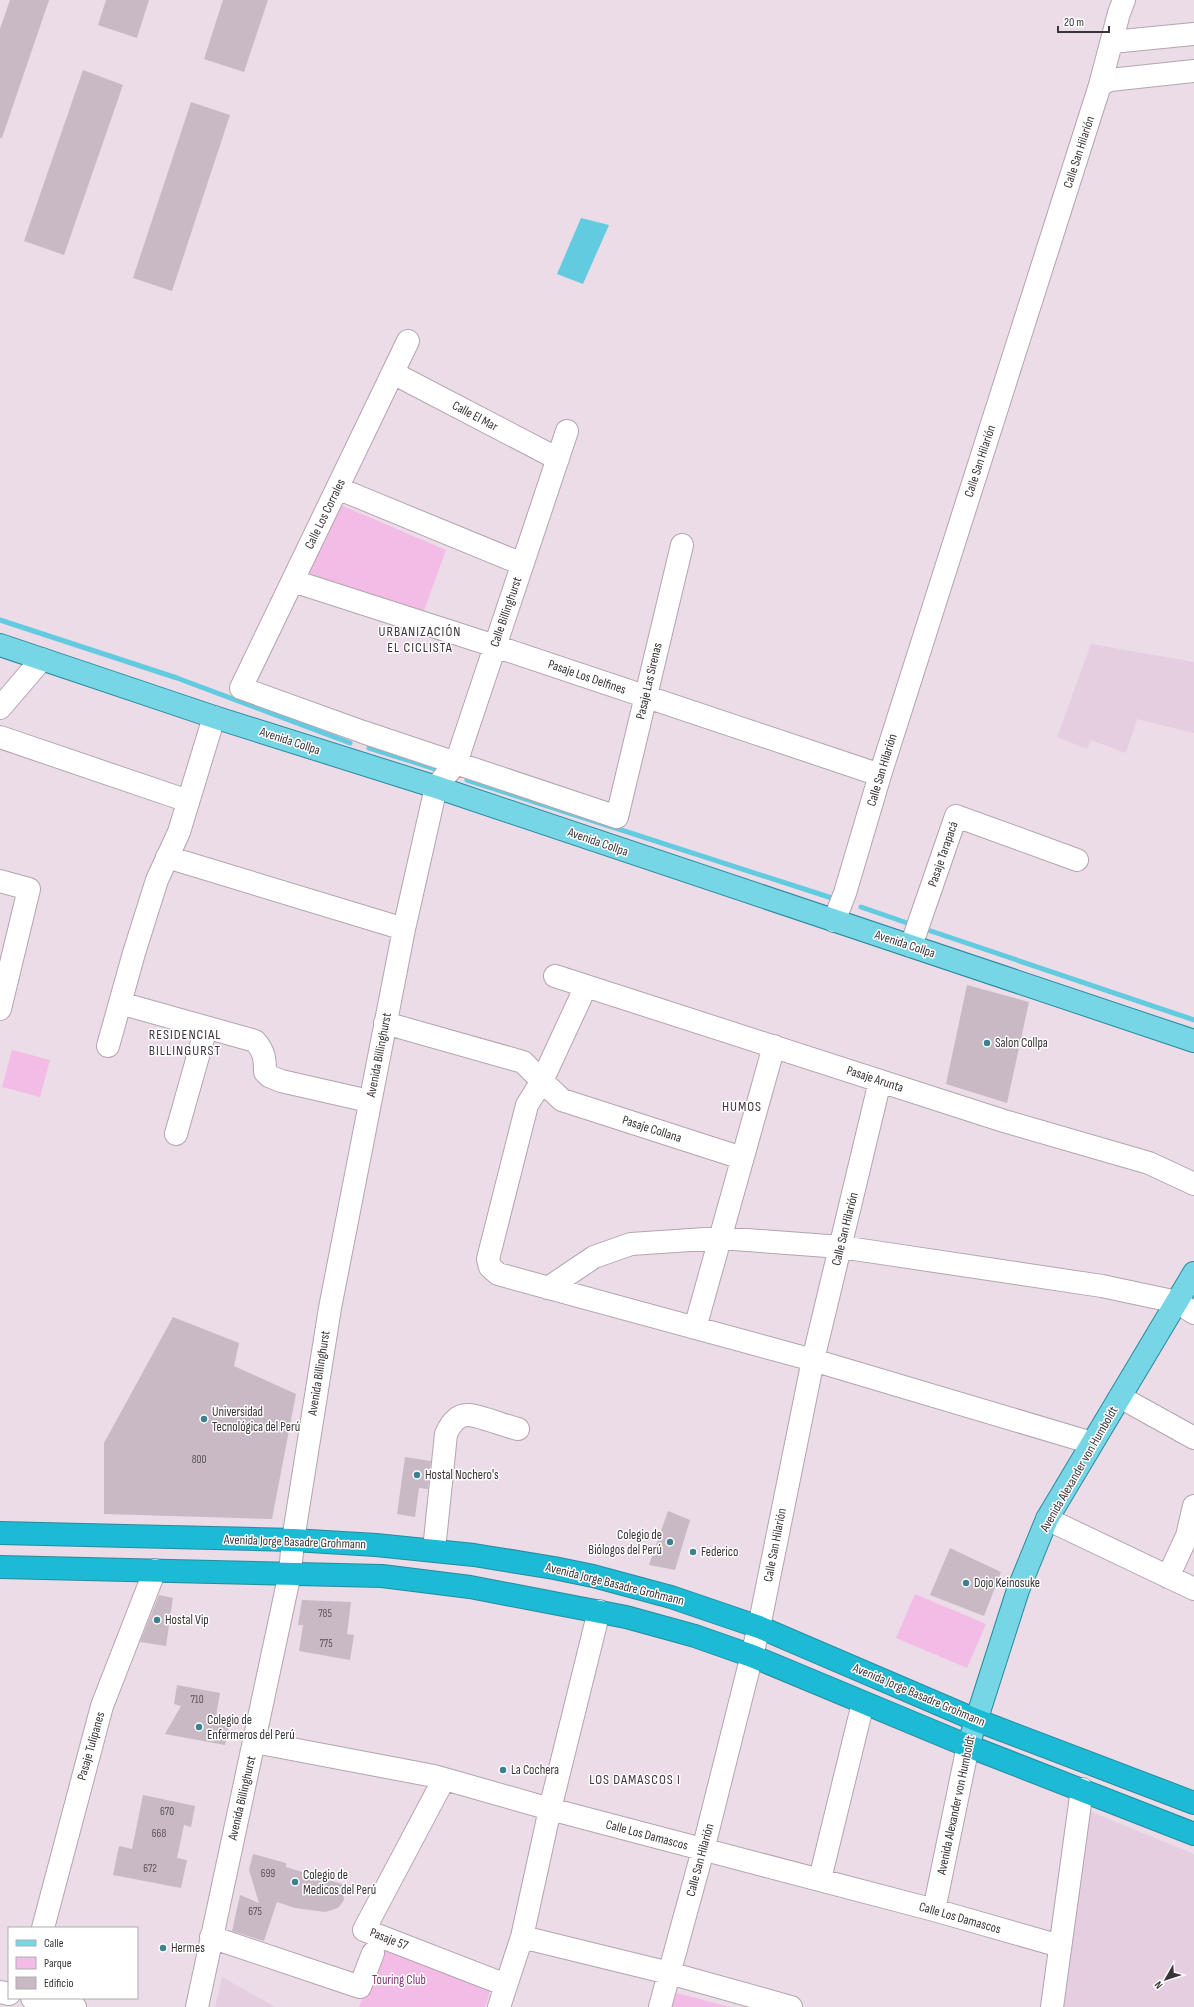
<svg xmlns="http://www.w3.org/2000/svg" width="1194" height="2007" font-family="'Sofia Sans Condensed',sans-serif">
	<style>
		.built { fill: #e5cedf }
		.green { fill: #f3bce7 }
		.water { fill: #62cbe0 }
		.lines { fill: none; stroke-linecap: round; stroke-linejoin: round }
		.stream { stroke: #62cbe0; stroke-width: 5 }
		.building { fill: #c8b9c4 }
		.minor-casing { stroke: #b3a4af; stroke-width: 24 }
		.major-casing { stroke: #268b9e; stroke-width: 24 }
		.highway-casing { stroke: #268b9e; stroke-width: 24 }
		.minor { stroke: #fff; stroke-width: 22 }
		.major { stroke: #77d6e5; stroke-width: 22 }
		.highway { stroke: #1cbad4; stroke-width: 22 }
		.poi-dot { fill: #3c818f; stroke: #fff; stroke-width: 1.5 }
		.labels { text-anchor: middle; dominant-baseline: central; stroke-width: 3; stroke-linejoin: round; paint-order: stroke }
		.number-label { font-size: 11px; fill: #5e555c }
		.street-label { font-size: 13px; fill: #3a3439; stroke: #fff }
		.poi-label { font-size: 13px; fill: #3a3439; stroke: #fff; text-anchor: start }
		.park-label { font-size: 13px; fill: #813675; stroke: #fff }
		.neighbourhood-label { font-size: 14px; letter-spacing: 1px; fill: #3e323b; stroke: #fff }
	</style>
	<rect width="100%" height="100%" fill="#ebdce8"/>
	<!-- built -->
	<path class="built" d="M 1091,644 L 1194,662 L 1194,733 L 1137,719 L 1126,753 L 1091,740 L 1087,749 L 1057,737 Z
		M 1089,1811 L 1194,1854 L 1194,2007 L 1062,2007 Z
		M 222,1977 L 275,2007 L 215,2007 Z"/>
	<!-- green -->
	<path class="green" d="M 334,502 L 446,550 L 420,622 L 295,580 Z
		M 12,1050 L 50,1060 L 40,1097 L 2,1087 Z
		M 915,1594 L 986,1624 L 967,1668 L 896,1638 Z
		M 383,1946 L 492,1985 L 485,2007 L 359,2007 Z
		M 669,1991 L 730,2007 L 665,2007 Z"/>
	<!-- water -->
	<path class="water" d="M 581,218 L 609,225 L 583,284 L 557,274 Z"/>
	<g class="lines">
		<!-- stream -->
		<path class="stream" d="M 0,620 L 177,678 L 350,743
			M 369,748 L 439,770
			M 467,780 L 835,899
			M 861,907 L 913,925
			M 922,928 L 1194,1020"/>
	</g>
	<!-- building -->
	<path class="building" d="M 10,0 L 49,0 L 2,138 L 0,138 L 0,29 Z
		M 106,0 L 149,0 L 137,38 L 98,25 Z
		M 223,0 L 268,0 L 244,72 L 204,59 Z
		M 83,70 L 123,85 L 64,255 L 24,241 Z
		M 191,102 L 230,115 L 172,291 L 133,278 Z
		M 967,985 L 1029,1002 L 1007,1103 L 946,1084 Z
		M 173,1317 L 239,1343 L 234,1366 L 296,1394 L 272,1519 L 104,1514 L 104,1443 Z
		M 405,1457 L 431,1461 L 428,1489 L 419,1488 L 415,1517 L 397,1514 Z
		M 668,1511 L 690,1520 L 675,1570 L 649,1565 Z
		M 950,1548 L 1001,1572 L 984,1616 L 930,1595 Z
		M 159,1595 L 173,1598 L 166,1646 L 140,1642 Z
		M 302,1600 L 351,1602 L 347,1634 L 354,1635 L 350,1660 L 299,1651 L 303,1625 L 298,1625 Z
		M 177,1685 L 220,1693 L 216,1716 L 231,1719 L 225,1745 L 165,1734 L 181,1706 L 174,1704 Z
		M 143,1795 L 195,1806 L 191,1827 L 184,1825 L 177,1858 L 187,1860 L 181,1888 L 113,1875 L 119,1846 L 132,1849 Z
		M 253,1854 L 286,1863 L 286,1867 L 342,1884 L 344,1900 L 338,1908 L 325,1912 L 295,1908 L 277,1902 L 264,1941 L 232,1931 L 240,1895 L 259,1903 L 249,1870 Z"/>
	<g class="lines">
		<defs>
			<path id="minor" d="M 1112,42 L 1194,34
				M 1100,85 L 1110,80 L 1194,71
				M 408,341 L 241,688 L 363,732 L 617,817 L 682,545
				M 393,373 L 558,459
				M 337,488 L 522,564
				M 293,581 L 495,646 L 880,775
				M 0,708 L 42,659
				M 0,737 L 188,801
				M 167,857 L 404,929
				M 0,881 L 29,889 L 0,1009
				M 834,921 L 845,893 L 880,775 L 1100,85 L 1119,13 L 1124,0
				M 911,946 L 956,816 L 1077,860
				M 555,976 L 1004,1121 L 1149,1163 L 1194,1184
				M 586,986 L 542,1081 L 562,1100 L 742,1158
				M 120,1003 L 255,1041 C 264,1051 265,1058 265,1072 L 269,1076 L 281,1081 L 369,1101
				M 385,1023 L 523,1062 L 542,1081 L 527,1105 L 488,1259 L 490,1267 L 498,1274 L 813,1360 L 1092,1443
				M 108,1046 L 134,953 L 157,880 L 179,832 L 214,717
				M 176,1134 L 206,1028
				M 548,1288 L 594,1257 L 631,1244 L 720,1238 L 841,1247 L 1102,1286 L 1177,1302 L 1194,1313
				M 695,1328 L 774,1046
				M 1120,1397 L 1194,1438
				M 1047,1519 L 1194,1589
				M 434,1550 L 446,1434 C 450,1425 457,1414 469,1415 C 481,1416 505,1426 518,1429
				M 1168,1577 L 1187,1536 L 1194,1506
				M 255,1742 L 434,1776 L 550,1809 L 934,1910 L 1060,1946
				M 444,1779 L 364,1930 L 506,1985
				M 820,1879 L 863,1703
				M 934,1910 L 968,1746
				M 43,1928 L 102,1706 L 155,1570
				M 211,1937 L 360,1987 L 373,1953
				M 522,1937 L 669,1973 L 791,2007
				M 0,1992 L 9,1994
				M 32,1998 L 75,2007
				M 197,2007 L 290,1573 L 293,1540 L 330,1308 L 404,929 L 436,787 L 456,763 L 567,431
				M 499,2007 L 522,1937 L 550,1809 L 599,1611
				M 660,2007 L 703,1850 L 759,1627 L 813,1360 L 880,1081
				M 1052,2007 L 1082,1789"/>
			<path id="major" d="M 0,645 L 214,717 L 436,787 L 1194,1041
				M 968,1746 L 1018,1590 L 1047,1519 L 1194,1273"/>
			<path id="highway" d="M 0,1533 L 293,1540 L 376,1545 L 474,1555 L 554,1568 L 593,1576 L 671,1597 L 759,1627 L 976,1720 L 1194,1803
				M 0,1567 L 382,1576 L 470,1587 L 626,1617 L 695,1636 L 752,1656 L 968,1746 L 1194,1834"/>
		</defs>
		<!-- minor casing -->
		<use href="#minor" class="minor-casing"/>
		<!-- major casing -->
		<use href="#major" class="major-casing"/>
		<!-- highway casing -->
		<use href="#highway" class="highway-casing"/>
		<!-- minor -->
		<use href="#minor" class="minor"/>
		<!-- major -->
		<use href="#major" class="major"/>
		<!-- highway -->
		<use href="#highway" class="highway"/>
	</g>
	<!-- markers -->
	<g class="poi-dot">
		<circle cx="987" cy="1043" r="4"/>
		<circle cx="204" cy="1419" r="4"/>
		<circle cx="417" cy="1475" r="4"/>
		<circle cx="670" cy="1542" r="4"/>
		<circle cx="693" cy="1552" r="4"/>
		<circle cx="966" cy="1583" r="4"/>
		<circle cx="157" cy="1620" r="4"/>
		<circle cx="199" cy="1727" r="4"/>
		<circle cx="503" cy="1770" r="4"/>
		<circle cx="295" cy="1882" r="4"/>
		<circle cx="163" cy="1948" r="4"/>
	</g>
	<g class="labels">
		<!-- number labels -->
		<g class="number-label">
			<text x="199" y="1459">800</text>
			<text x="325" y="1613">785</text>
			<text x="326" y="1643">775</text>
			<text x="197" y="1699">710</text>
			<text x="167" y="1811">670</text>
			<text x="159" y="1833">668</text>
			<text x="150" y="1868">672</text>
			<text x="268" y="1873">699</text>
			<text x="255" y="1911">675</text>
		</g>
		<!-- street labels -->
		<g class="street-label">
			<text transform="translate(1079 152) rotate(-72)">Calle San Hilarión</text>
			<text transform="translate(475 416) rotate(28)">Calle El Mar</text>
			<text transform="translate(980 461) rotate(-72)">Calle San Hilarión</text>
			<text transform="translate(325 514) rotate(-64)">Calle Los Corrales</text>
			<text transform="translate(506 612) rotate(-71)">Calle Billinghurst</text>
			<text transform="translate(587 677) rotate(19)">Pasaje Los Delfines</text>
			<text transform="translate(649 681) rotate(-77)">Pasaje Las Sirenas</text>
			<text transform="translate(290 741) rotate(18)">Avenida Collpa</text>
			<text transform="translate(882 770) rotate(-73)">Calle San Hilarión</text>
			<text transform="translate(598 842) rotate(19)">Avenida Collpa</text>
			<text transform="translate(943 854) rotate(-71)">Pasaje Tarapacá</text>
			<text transform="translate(905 944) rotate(18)">Avenida Collpa</text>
			<text transform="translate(379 1055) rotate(-79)">Avenida Billinghurst</text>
			<text transform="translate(875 1079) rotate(18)">Pasaje Arunta</text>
			<text transform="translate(652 1129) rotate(18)">Pasaje Collana</text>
			<text transform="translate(845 1229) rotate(-76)">Calle San Hilarión</text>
			<text transform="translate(319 1373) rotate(-81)">Avenida Billinghurst</text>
			<text transform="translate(1079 1469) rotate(-60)">Avenida Alexander von Humboldt</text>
			<text transform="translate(295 1542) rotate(2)">Avenida Jorge Basadre Grohmann</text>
			<text transform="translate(775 1545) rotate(-79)">Calle San Hilarión</text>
			<text transform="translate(615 1584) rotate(14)">Avenida Jorge Basadre Grohmann</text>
			<text transform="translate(919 1695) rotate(23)">Avenida Jorge Basadre Grohmann</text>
			<text transform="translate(91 1746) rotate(-74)">Pasaje Tulipanes</text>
			<text transform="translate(242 1798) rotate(-77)">Avenida Billinghurst</text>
			<text transform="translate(956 1805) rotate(-78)">Avenida Alexander von Humboldt</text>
			<text transform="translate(647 1835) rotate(15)">Calle Los Damascos</text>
			<text transform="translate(700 1860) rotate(-75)">Calle San Hilarión</text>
			<text transform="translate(960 1918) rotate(16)">Calle Los Damascos</text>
			<text transform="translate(389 1939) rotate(21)">Pasaje 57</text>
		</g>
		<!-- poi labels -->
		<g class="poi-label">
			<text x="995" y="1043">Salon Collpa</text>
			<text x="212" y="1412">Universidad<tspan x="212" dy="15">Tecnológica del Perú</tspan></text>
			<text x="425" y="1475">Hostal Nochero's</text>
			<text x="662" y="1535" text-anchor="end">Colegio de<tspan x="662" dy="15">Biólogos del Perú</tspan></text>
			<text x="701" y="1552">Federico</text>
			<text x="974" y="1583">Dojo Keinosuke</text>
			<text x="165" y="1620">Hostal Vip</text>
			<text x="207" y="1720">Colegio de<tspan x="207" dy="15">Enfermeros del Perú</tspan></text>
			<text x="511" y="1770">La Cochera</text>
			<text x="303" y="1875">Colegio de<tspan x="303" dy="15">Medicos del Perú</tspan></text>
			<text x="171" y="1948">Hermes</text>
		</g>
		<!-- park labels -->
		<g class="park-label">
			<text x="399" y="1980">Touring Club</text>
		</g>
		<!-- neighbourhood labels -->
		<g class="neighbourhood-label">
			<text x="420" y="631">URBANIZACIÓN<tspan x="420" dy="16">EL CICLISTA</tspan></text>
			<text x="185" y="1034">RESIDENCIAL<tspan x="185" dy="16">BILLINGURST</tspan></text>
			<text x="742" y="1106">HUMOS</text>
			<text x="635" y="1779">LOS DAMASCOS I</text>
		</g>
	</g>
	<!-- legend -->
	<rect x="8" y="1927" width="130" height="72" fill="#ffffff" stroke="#b0aeb0"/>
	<rect x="16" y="1940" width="20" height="6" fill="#77d6e5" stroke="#b0aeb0"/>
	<text x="44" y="1947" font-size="12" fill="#3a3439">Calle</text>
	<rect x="16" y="1957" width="20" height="12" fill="#f3bce7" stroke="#b0aeb0"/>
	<text x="44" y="1967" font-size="12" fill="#3a3439">Parque</text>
	<rect x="16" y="1977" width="20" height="12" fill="#c8b9c4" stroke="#b0aeb0"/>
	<text x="44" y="1987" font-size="12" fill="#3a3439">Edificio</text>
	<!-- north arrow -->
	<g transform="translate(1166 1979) rotate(231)" stroke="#ffffff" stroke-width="3" paint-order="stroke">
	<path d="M0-3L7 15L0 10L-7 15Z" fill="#3a3439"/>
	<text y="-6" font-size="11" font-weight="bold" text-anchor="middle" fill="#3a3439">N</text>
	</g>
	<!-- scale -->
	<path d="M1058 26v6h51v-6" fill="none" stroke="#3a3439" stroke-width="2"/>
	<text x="1064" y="26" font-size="12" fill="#3a3439" stroke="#ffffff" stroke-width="3" paint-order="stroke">20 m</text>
</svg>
